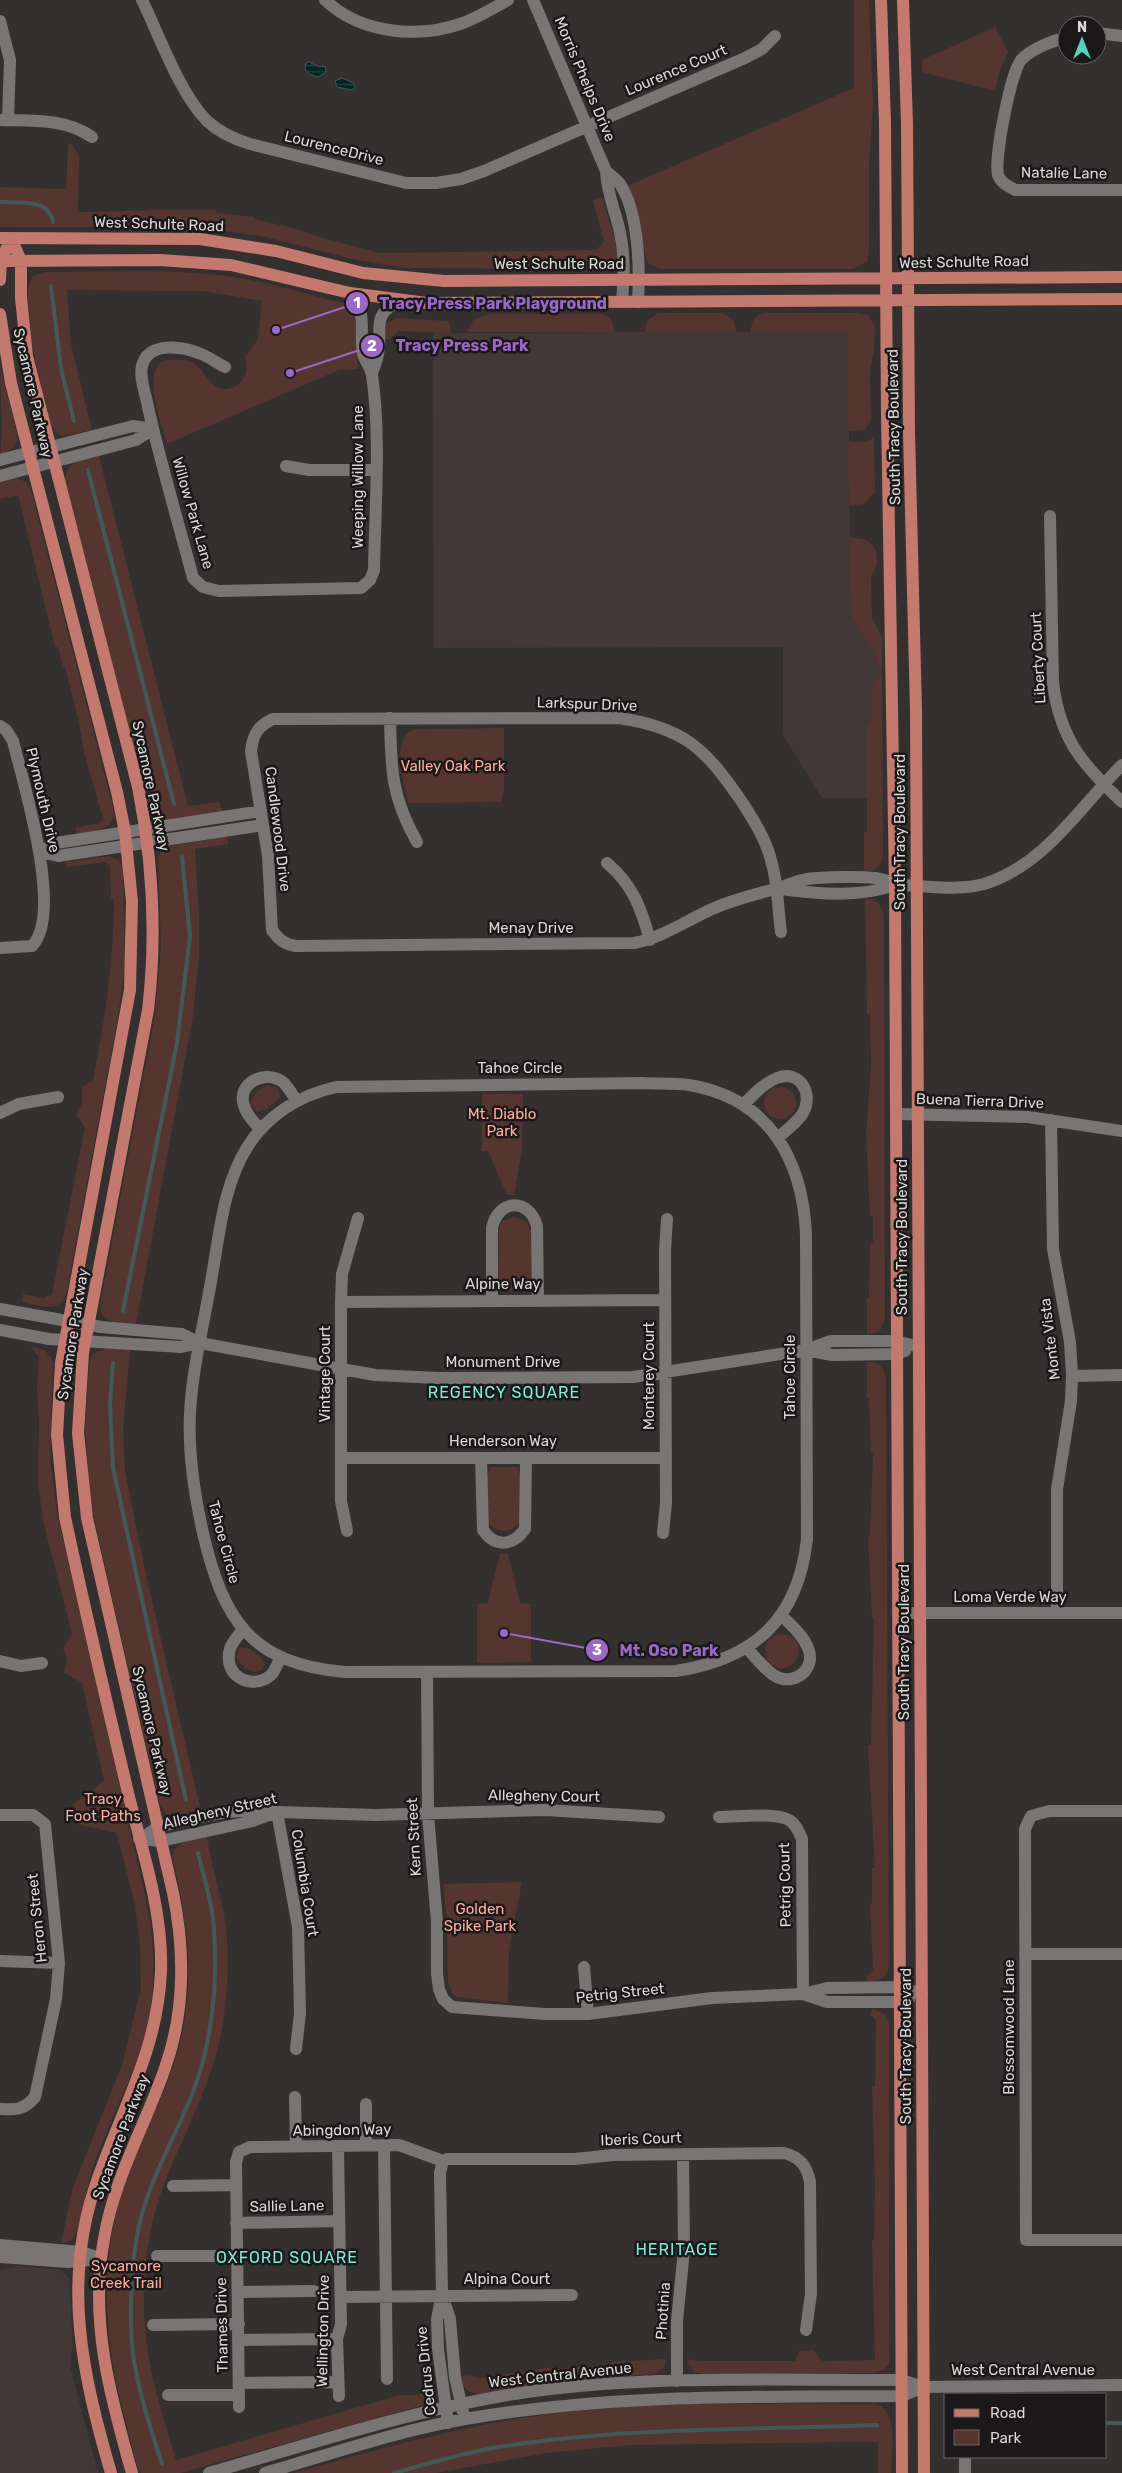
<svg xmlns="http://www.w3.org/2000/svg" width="1122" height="2473" font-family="Rubik,sans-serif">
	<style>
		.built { fill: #423836 }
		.green { fill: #543530 }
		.water { fill: url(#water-rules); stroke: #425a57 }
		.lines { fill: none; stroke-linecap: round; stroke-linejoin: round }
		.stream { stroke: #425a57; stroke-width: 4 }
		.minor { stroke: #797574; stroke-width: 12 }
		.major { stroke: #c4796e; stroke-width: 12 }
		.labels { text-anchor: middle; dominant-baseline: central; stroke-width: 5; stroke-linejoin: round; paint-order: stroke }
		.street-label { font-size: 15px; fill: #dad7d6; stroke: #1a1818 }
		.park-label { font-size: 15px; fill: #feac9f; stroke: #1a1818 }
		.neighbourhood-label { font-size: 16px; letter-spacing: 1px; fill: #82e9d7; stroke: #1a1818 }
		.leader { fill: none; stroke: #9c68c7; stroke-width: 2 }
		.callout-dot { fill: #9c68c7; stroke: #1a1818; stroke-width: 2 }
		.mark-label { font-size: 15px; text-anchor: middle; font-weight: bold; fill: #fff }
		.callout-label { font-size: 16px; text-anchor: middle; font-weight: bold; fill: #9c68c7; stroke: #1a1818; stroke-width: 5; stroke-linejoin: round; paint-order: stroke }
	</style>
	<defs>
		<pattern id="water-rules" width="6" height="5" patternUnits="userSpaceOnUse" patternTransform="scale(1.25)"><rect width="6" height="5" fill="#012520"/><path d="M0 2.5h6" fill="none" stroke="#254440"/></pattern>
	</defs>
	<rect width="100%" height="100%" fill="#34302f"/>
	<!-- built -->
	<path class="built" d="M 645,332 L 848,332 L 851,616 L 875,655 L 877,666 L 882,666 L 882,678 L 877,678 L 872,690 L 872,723 L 867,724 L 868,798 L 822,798 L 783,735 L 783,647 L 434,648 L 433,333 Z
		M 18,2266 L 61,2270 L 69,2278 L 73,2345 L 70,2366 L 98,2473 L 0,2473 L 0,2270 Z"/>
	<!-- green -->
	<path class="green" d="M 854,0 L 869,0 L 873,104 L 869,168 L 869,252 L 867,262 L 853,269 L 661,269 L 648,264 L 627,186 L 854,88 Z
		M 995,27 L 1008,52 L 999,72 L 995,91 L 922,72 L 922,60 Z
		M 71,143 L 79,155 L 78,212 C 124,212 170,208 216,210 L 216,213 L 254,217 L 254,219 L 297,229 L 326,239 L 380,253 L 596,250 L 604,242 L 593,201 L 602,197 L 615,239 L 617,258 L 610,266 L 601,269 L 406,268 L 357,260 L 261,236 L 202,228 L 0,227 L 0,187 L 66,189 L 68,145 Z
		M 45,272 C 107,272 171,268 232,277 C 270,282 307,295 344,303 L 352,308 L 355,316 L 358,369 L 339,370 L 167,444 C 162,426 138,362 169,360 C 177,359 185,359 192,362 C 208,370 209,394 231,388 C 237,386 242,382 245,376 C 247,369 247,363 245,357 L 258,339 L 262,301 L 202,291 L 67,290 L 71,344 L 92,430 L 62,436 L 56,432 L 51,425 C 44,397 16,297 33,276 Z
		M 658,313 L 720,313 L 727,315 L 734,321 L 736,332 L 645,332 L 647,321 Z
		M 765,313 L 858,313 L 868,315 L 875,326 L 874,350 L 870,372 L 871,421 L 864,430 L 848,431 L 848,332 L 751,332 C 751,321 754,315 765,313 Z
		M 489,314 L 602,314 L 611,319 L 615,332 L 467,332 L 474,319 Z
		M 396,318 L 449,321 L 451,333 L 399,331 L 390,339 L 383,339 L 386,324 Z
		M 0,368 L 17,433 L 17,440 L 12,449 L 0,454 L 2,434 Z
		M 874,438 L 875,492 L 864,504 L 849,506 L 848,442 L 865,442 Z
		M 99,456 L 188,806 L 219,802 L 223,811 L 165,820 L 154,815 L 149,807 L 65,481 C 65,461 83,460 99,456 Z
		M 16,478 L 26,482 L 31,490 L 114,811 C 114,832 92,831 77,834 L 75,828 L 100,823 L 103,819 L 84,752 L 78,718 L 65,667 L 63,667 L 58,647 L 55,647 L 18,495 L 0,499 L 0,481 Z
		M 849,537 L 867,540 L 876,550 L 877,564 L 871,578 L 872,618 L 882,637 L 882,666 L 877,666 L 875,655 L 851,616 Z
		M 877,678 L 882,678 L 883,855 C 882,867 876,870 864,872 L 864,833 L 867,832 L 867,723 L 872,723 L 872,690 Z
		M 504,728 L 504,789 L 501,802 L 409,803 C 403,784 389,732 418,729 Z
		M 227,836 L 228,844 L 195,849 L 199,913 L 199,957 L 193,1016 L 136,1324 L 112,1322 L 101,1314 L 100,1304 L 155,1015 L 161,946 L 158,860 L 161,851 L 170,846 Z
		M 110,856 L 119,861 L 123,870 L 125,965 L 118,1017 L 66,1295 C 59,1314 37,1305 22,1302 L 23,1294 L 44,1298 L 52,1294 L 85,1127 L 76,1115 L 82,1105 L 82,1087 L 93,1080 C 105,1018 114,961 114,899 L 111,899 L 110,866 L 104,862 L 66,867 L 65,862 Z
		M 865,898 L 878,902 L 883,911 L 884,917 L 885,1320 L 880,1331 L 867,1335 L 867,1298 L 869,1298 L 870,1243 L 873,1243 L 873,1216 L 870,1216 L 866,1134 L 871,1066 L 870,1014 L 867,1014 Z
		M 267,1085 L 278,1088 L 280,1098 L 265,1110 L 257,1112 L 250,1104 C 253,1094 258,1090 267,1085 Z
		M764 1103a16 16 0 1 1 32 0a16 16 0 1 1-32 0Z
		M 482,1094 L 523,1094 L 522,1150 L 514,1195 L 507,1195 L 488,1151 L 482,1151 Z
		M 514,1217 L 526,1221 L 532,1233 L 532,1280 L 529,1291 L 501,1291 L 498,1280 L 499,1227 L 503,1221 Z
		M 30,1346 L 45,1350 L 53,1362 L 50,1458 L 57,1514 L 146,1900 C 153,1935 156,1971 151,2006 C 142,2066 109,2117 91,2174 C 87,2187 80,2229 74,2237 C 71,2241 66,2242 61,2243 L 73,2187 L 122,2065 L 141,1988 L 140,1947 L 135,1905 L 117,1833 L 77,1824 L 78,1814 L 73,1804 L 104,1781 L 82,1683 L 64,1673 L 67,1659 L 63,1648 L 72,1634 L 44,1525 L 38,1486 L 39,1421 L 37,1390 L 39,1357 Z
		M 106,1348 L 130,1350 L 123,1430 L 125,1471 L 146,1575 L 201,1811 L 179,1816 L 166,1814 L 160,1805 L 98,1536 L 90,1493 L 85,1429 L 89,1363 L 93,1354 Z
		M 867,1362 C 879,1361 885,1368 886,1379 L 889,1964 L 888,1971 L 882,1979 L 867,1982 L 867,1976 L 873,1970 L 870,1904 L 872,1903 L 872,1868 L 875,1868 L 868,1745 L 871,1745 L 874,1618 L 872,1617 L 868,1536 L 870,1535 L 873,1453 L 871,1453 L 869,1398 L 867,1398 Z
		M 491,1467 L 517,1467 L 520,1475 L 520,1521 C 511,1534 497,1534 488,1522 L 487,1475 Z
		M 500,1553 L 508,1554 L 520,1603 L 531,1604 L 531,1662 L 477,1663 L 477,1604 L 488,1603 Z
		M765 1651a17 17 0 1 1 34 0a17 17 0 1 1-34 0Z
		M 239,1648 C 250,1646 260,1655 265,1664 L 262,1670 L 255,1672 L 244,1668 L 236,1657 Z
		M 207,1837 C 211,1863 219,1888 224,1914 C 230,1947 228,1983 224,2016 C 216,2079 184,2131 162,2190 C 145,2238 140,2295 147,2346 C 152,2384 165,2422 176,2460 L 400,2395 L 419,2395 L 434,2382 C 436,2393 433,2401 423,2405 L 180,2473 L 141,2473 C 133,2458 131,2439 126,2422 C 105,2346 98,2269 122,2192 C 140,2136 172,2087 183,2029 C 194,1971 187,1918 173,1861 C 170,1841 192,1840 207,1837 Z
		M 522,1882 L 509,1950 L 508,2003 L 457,1997 L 452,1993 L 448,1982 L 447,1922 L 443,1884 Z
		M 872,2009 L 884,2013 L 889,2023 L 889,2364 L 883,2370 L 874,2373 L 703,2374 L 694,2372 L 686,2359 L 698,2361 L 795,2361 L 799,2351 L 814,2350 L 822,2361 L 875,2360 L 872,2240 L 874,2240 L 875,2182 L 872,2087 L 875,2087 L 876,2021 L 870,2014 Z
		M 666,2359 L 664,2367 L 655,2374 L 577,2379 L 480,2394 C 468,2394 463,2387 460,2377 L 468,2375 L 478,2378 L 554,2367 L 554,2369 L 610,2364 L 612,2362 Z
		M 875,2404 C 899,2408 891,2454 891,2473 L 878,2473 L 878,2442 L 849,2442 L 630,2445 L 546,2453 L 436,2473 L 293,2473 C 378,2449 462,2425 550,2414 C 657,2400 767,2404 875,2404 Z"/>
	<!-- water -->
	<path class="water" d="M 309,62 L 319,67 L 325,66 L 326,72 L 318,77 L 309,74 L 305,69 L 306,63 Z
		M 342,78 L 354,83 L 355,88 L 352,90 L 337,87 L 335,81 Z"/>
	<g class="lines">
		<!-- stream -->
		<path class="stream" d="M 0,202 C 19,203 49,198 53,222
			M 51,286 L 61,369 L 74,421
			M 88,470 L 174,804
			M 123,1311 L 177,1043 L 190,936 L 182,857
			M 113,1363 L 110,1404 L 113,1468 L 186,1800
			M 1106,2423 L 1122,2423
			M 162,2464 C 151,2430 140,2396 134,2361 C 128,2321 131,2265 139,2225 C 150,2178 176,2136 193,2092 C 212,2043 218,1983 214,1931 C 213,1905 204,1878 198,1853
			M 394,2473 C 431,2463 468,2451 505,2446 C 628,2427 753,2430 877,2425"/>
		<!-- minor -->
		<path class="minor" d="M 142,0 C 159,35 180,94 207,121 C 220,133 234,139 250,144 L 406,183 L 436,183 L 461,179 L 484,171 L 745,58 L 762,49 L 775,36
			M 325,0 C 361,34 418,39 463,23 C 479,17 493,8 508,0
			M 533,0 L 606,171 C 607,194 615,210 620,232 C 625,256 624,278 622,302
			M 0,21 L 10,60 L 8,120
			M 1097,33 L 1122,36
			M 1067,38 C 1053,40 1032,49 1022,59 C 1011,69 994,159 998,175 C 1001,183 1008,186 1015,190 L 1122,190
			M 0,120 C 32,121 65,118 92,137
			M 606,171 C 610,175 616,179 620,184 C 639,213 640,269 638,302
			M 225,367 C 217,363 209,357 201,354 C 183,346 148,341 142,366 C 139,378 146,395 148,407 C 161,465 178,521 193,578 L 203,587 L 219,591 L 361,588 L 370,580 L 374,570 C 375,509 381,435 372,375 C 371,368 365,361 363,354 C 359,332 368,310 350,293
			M 372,373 C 374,367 377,361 378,354 C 383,329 370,316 399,301
			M 0,460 L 133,426 L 153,429
			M 286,466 L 309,470 L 375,470
			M 0,476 L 136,440 L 153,429
			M 1050,516 L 1053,683 C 1060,739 1082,764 1122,802
			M 390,718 C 391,769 391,796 417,842
			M 0,726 L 6,730 L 13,741 C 23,782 64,914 32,946 L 0,948
			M 40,852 L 58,856 L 263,825
			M 40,852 L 56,843 L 261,811
			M 607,863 C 633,885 641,908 650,940
			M 781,889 C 817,894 860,898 895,885
			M 781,932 C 778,910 778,886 772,864 C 767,841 754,821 742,802 C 706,749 684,727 618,718 L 273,719 C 258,726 253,734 251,751 L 268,856 L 272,930 C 279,940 284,944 296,946 L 634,943 C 663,937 684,922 710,910 C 731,900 753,895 775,889 C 785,886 796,881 807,879 C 822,877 861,876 875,878 C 891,881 899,885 916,886 C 938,887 962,890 984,884 C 1045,865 1079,808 1122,765
			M 643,1083 C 658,1084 674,1083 689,1085 C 769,1098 803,1160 806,1235 L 807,1539 C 798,1620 754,1659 676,1671 L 345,1672 C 250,1664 223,1619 203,1533 C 194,1493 188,1454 190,1413 C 192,1371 203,1328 210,1287 C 219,1240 222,1186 248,1146 C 268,1114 301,1095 336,1087 Z
			M 743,1105 C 753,1095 764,1083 777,1078 C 800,1069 814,1094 803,1113 C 797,1123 786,1130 778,1138
			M 0,1113 L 19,1104 L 58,1097
			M 896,1114 L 1028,1117 L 1122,1131
			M 1051,1120 L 1053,1249 L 1070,1342 L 1072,1376 L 1071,1401 L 1057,1489 L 1057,1613
			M 260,1129 C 253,1121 245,1113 243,1102 C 239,1080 270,1069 285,1084 C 289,1089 293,1095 296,1100
			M 492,1300 L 492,1228 C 498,1199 529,1197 537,1226 L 538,1300
			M 341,1302 L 665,1300
			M 0,1309 L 101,1327 L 182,1334 L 200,1343 L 375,1375 L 438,1378 L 633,1377 L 806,1350 L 831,1341 L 896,1341 L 919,1347
			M 0,1330 L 49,1339 L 181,1347 L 200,1343
			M 806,1350 L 832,1355 L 897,1354 L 905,1351
			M 1072,1376 L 1122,1375
			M 341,1458 L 666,1458
			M 481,1458 L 483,1530 C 495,1548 513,1546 525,1529 L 526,1458
			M 347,1531 L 341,1501 L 341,1302 L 342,1274 L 358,1218
			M 663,1533 L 666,1503 L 665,1251 L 667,1219
			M 898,1613 L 1122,1613
			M 243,1629 C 239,1635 232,1642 230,1649 C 222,1677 253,1691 271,1675 C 275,1671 278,1662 281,1658
			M 747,1648 C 756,1658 764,1669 775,1676 C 794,1687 817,1669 808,1648 C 803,1635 791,1625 781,1615
			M 0,1661 L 21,1666 L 42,1663
			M 427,1672 L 428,1814 L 437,1922 L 437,1974 L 439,1989 L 443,1999 L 452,2007 L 545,2014 L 588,2014 L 712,1998 L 803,1994 L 827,1988 L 900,1987 L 922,1994
			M 1122,1811 L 1049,1811 L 1031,1816 L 1025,1829 L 1026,2240 L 1122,2240
			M 277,1812 L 298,1927 L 300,2013 L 296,2049
			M 0,1815 L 33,1815 L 45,1824 L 59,1963 L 56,1999 L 35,2097 C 24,2110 16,2110 0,2109
			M 719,1817 C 738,1817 773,1812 789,1820 C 796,1824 799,1832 802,1839 L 803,1994
			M 149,1833 L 158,1827 C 198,1818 234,1806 275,1812
			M 139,1839 L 161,1841 L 253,1821 L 277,1812 L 375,1815 L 545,1810 L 659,1817
			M 1025,1954 L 1122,1954
			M 0,1961 L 59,1963
			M 584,1967 L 588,2014
			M 803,1994 L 827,2002 L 900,2002 L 909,1999
			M 295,2097 L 296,2146
			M 366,2104 L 366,2145
			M 384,2145 L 387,2379
			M 338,2146 L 341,2324 L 337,2339 L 339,2396
			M 173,2186 L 236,2185
			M 236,2223 L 339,2221
			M 0,2245 L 81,2252 L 100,2258
			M 157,2256 L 236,2256
			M 0,2257 L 68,2262 L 90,2260
			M 238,2292 L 314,2291
			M 442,2295 L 450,2319 L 455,2377 L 463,2412
			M 341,2297 L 572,2295
			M 153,2325 L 239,2324
			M 239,2340 L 337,2339
			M 677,2381 L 677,2321 L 684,2250 L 683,2154
			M 239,2383 L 338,2382
			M 168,2395 L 239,2395
			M 239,2407 L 236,2162 L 239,2152 L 250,2147 L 260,2147 L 399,2145 L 443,2161
			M 448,2423 L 438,2349 L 437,2319 L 442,2295 L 440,2173 L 443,2161 L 447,2159 L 575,2159 L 613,2155 L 784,2153 C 800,2157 807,2166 810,2182 L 811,2294 L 806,2330
			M 965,2460 L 965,2473
			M 209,2473 C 314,2443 419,2408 527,2392 C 651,2375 777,2380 901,2380 L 924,2387 L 1122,2385
			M 265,2473 C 331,2454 397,2431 465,2419 C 610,2394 755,2397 902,2396 L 924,2387"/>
		<!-- major -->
		<path class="major" d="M 881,0 L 885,123 L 887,414 L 895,885 L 902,2473
			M 903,0 L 907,124 L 909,432 L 916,710 L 924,2473
			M 0,238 L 200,239 L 276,251 L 363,273 L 444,281 L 1122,277
			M 11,238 L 21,261 L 21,298 L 27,356 L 138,787 C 153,862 157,934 148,1010 L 83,1353 L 78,1433 L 87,1518 L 173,1893 C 185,1950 185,2012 165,2068 C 145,2126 114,2178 104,2239 C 89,2320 110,2396 132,2473
			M 0,261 L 160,260 L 231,265 L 350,293 L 427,303 L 1122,299
			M 0,280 L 1,261 L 11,238
			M 0,314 L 11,383 L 117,792 L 125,832 L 132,901 L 130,990 L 61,1363 L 57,1435 L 65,1517 C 85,1611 107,1704 129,1797 C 143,1853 163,1912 161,1971 C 158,2048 123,2107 98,2178 C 61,2280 82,2373 111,2473"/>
	</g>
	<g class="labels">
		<!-- street labels -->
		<g class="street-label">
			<text transform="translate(676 70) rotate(-23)">Lourence Court</text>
			<text transform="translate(585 79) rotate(67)">Morris Phelps Drive</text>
			<text transform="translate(334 148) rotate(14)">LourenceDrive</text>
			<text transform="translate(1064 173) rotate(1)">Natalie Lane</text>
			<text transform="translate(159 224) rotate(2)">West Schulte Road</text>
			<text transform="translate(964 262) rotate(-1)">West Schulte Road</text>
			<text x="559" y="264">West Schulte Road</text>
			<text transform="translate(33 393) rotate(77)">Sycamore Parkway</text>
			<text transform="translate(894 427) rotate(-91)">South Tracy Boulevard</text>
			<text transform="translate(358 477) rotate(-90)">Weeping Willow Lane</text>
			<text transform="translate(193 513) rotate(74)">Willow Park Lane</text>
			<text transform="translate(1038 658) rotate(-93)">Liberty Court</text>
			<text transform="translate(587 704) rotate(2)">Larkspur Drive</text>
			<text transform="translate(151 786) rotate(78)">Sycamore Parkway</text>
			<text transform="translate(43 800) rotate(77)">Plymouth Drive</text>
			<text transform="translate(278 829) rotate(83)">Candlewood Drive</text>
			<text transform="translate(900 832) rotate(-90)">South Tracy Boulevard</text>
			<text x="531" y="928">Menay Drive</text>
			<text x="520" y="1068">Tahoe Circle</text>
			<text transform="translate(980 1101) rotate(2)">Buena Tierra Drive</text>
			<text transform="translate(902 1237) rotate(-90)">South Tracy Boulevard</text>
			<text x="503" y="1284">Alpine Way</text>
			<text transform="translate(73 1334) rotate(-81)">Sycamore Parkway</text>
			<text transform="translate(1050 1339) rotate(-97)">Monte Vista</text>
			<text x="503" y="1362">Monument Drive</text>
			<text transform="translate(325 1374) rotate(-90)">Vintage Court</text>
			<text transform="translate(649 1376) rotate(-90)">Monterey Court</text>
			<text transform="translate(790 1377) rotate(-90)">Tahoe Circle</text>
			<text x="503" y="1441">Henderson Way</text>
			<text transform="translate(224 1542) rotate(75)">Tahoe Circle</text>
			<text x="1010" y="1597">Loma Verde Way</text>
			<text transform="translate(904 1642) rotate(-90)">South Tracy Boulevard</text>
			<text transform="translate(152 1731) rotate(77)">Sycamore Parkway</text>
			<text transform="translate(544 1796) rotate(1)">Allegheny Court</text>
			<text transform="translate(220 1811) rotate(-13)">Allegheny Street</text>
			<text transform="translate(414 1837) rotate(-93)">Kern Street</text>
			<text transform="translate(305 1883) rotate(81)">Columbia Court</text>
			<text transform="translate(785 1885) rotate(-91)">Petrig Court</text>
			<text transform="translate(37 1918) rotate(-96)">Heron Street</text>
			<text transform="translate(620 1993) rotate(-6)">Petrig Street</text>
			<text transform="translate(1009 2027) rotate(-90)">Blossomwood Lane</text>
			<text transform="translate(906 2046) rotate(-90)">South Tracy Boulevard</text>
			<text transform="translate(342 2130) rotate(-1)">Abingdon Way</text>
			<text transform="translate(121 2137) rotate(-69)">Sycamore Parkway</text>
			<text transform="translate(641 2139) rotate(-2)">Iberis Court</text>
			<text transform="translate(287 2206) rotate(-1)">Sallie Lane</text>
			<text x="507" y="2279">Alpina Court</text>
			<text transform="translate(663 2311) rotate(-86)">Photinia</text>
			<text transform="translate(222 2325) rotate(-91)">Thames Drive</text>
			<text transform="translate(323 2331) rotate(-89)">Wellington Drive</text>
			<text x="1023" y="2370">West Central Avenue</text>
			<text transform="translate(426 2371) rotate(-96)">Cedrus Drive</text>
			<text transform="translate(560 2375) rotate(-6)">West Central Avenue</text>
		</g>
		<!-- park labels -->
		<g class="park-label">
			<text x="453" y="766">Valley Oak Park</text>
			<text x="502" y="1114">Mt. Diablo<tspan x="502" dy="17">Park</tspan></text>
			<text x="103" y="1799">Tracy<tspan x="103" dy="17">Foot Paths</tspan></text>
			<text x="480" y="1909">Golden<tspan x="480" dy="17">Spike Park</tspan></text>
			<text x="126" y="2266">Sycamore<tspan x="126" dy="17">Creek Trail</tspan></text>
		</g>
		<!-- neighbourhood labels -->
		<g class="neighbourhood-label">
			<text x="504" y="1392">REGENCY SQUARE</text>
			<text x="677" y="2249">HERITAGE</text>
			<text x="287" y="2257">OXFORD SQUARE</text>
		</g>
	</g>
	<!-- callouts -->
	<path class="leader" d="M276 330L357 303M290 373L372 346M504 1633L597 1650"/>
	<g class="callout-dot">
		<circle cx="276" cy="330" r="5"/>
		<circle cx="290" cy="373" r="5"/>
		<circle cx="504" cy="1633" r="5"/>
		<circle cx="357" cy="303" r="12"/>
		<circle cx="372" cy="346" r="12"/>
		<circle cx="597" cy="1650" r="12"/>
	</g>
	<g class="mark-label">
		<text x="357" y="308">1</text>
		<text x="372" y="351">2</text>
		<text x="597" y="1655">3</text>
	</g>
	<g class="callout-label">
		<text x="493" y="309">Tracy Press Park Playground</text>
		<text x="462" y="351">Tracy Press Park</text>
		<text x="669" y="1656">Mt. Oso Park</text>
	</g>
	<!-- legend -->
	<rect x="944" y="2393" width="162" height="65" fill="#1a1818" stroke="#676464"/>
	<rect x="954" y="2409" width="25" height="8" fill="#c4796e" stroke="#676464"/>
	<text x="990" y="2418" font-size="15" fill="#dad7d6">Road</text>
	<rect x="954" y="2430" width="25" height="15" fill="#543530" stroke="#676464"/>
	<text x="990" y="2443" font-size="15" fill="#dad7d6">Park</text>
	<!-- north arrow -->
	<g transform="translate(1082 40)"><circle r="24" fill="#1a1818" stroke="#676464"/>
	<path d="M0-4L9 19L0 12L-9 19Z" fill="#5bcebc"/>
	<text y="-8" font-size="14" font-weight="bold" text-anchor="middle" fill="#dad7d6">N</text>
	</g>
</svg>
